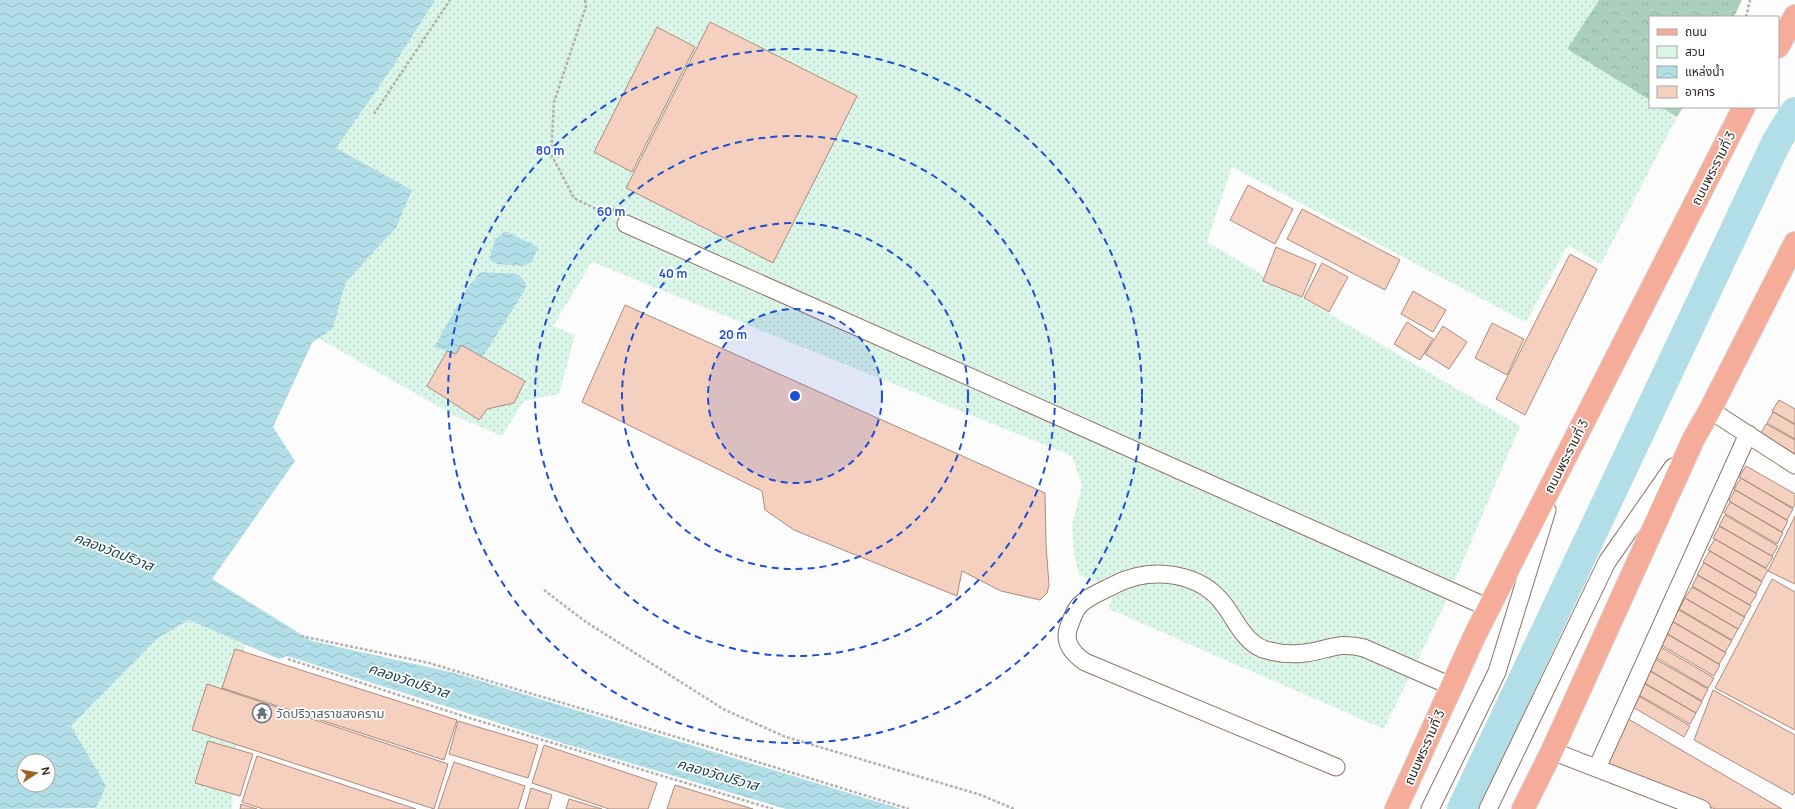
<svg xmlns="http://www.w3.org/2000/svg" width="1795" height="809" font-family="Manrope,'Noto Sans Thai',sans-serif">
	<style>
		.green { fill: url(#green-dots) }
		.forest { fill: url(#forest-crowns) }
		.water { fill: url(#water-waves); fill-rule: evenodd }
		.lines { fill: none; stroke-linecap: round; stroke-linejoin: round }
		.canal { stroke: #b2dfe7; stroke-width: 30 }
		.building { fill: #f5d0be; stroke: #ab8c7e }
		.lane-casing { stroke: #907365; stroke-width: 19 }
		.primary-casing { stroke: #dad8d7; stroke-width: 24 }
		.path { stroke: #b4b0ae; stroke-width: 2.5; stroke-dasharray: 3 2; stroke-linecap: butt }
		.lane { stroke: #fff; stroke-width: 17 }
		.primary { stroke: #f5ad9a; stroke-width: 22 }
		.ring { fill: none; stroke: #1d4ed8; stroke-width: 2; stroke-dasharray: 7 5 }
		.labels { text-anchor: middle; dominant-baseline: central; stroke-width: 3.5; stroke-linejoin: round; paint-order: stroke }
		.street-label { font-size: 13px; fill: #30241f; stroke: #fff }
		.worship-label { font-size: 13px; fill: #5b616d; stroke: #fff; text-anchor: start }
		.water-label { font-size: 14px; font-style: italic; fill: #143e45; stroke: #fff }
		.centre { fill: #1d4ed8; stroke: #fff; stroke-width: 2 }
		.ring-label { font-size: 12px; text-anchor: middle; font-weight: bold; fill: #1d4ed8; stroke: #fff; stroke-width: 3.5; stroke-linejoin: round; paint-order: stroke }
	</style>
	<defs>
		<pattern id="green-dots" width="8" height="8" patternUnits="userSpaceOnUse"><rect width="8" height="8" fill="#daf6e8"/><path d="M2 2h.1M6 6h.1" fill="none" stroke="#bbd3c7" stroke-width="1.8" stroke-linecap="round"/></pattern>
		<pattern id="forest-crowns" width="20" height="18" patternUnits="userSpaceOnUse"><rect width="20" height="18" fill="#aad0bd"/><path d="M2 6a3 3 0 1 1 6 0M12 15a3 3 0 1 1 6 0" fill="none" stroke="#93b2a2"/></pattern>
		<pattern id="water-waves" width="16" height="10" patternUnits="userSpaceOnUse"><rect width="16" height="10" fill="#b2dfe7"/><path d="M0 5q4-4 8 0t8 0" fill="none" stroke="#99bfc6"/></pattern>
	</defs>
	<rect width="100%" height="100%" fill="#fcfcfc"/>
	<!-- green -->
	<path class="green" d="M 432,0 L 1599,0 L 1567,49 L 1650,100 L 1650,107 L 1661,107 L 1677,117 L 1601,264 L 1568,245 L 1526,322 L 1232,167 L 1207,242 L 1520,426 L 1444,606 L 1384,729 L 1109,609 L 1114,589 L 1079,575 L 1074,553 L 1072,525 L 1082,485 L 1072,456 L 592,262 L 553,326 L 575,335 L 559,394 L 524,401 L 502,436 L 457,417 L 318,338 L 333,328 L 346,282 L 396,228 L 336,148 Z
		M 189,620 L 245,644 L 232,809 L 94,809 L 96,808 L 71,726 L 158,638 Z"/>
	<!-- forest -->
	<path class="forest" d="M 1599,0 L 1742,0 L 1734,17 L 1650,17 L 1650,100 L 1567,49 Z
		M 1661,107 L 1683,107 L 1677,117 Z"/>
	<!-- water -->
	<path class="water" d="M 0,0 L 435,0 L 392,68 L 336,148 L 412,190 L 396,228 L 346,282 L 333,328 L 312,343 L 273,427 L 295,461 L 212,579 L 312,641 L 455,673 L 901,809 L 786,809 L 562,743 L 287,656 L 279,659 L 189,620 L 158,638 L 71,726 L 106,786 L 96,808 L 0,809 ZM 24,761 L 48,761 L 48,785 L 24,785 Z
		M 505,231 L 538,247 L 532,262 L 523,266 L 497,264 L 489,259 L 495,239 Z
		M 480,272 L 518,274 L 526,283 L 525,290 L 482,358 L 461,345 L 456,354 L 434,347 L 469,286 Z"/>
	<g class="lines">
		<!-- canal -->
		<path class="canal" d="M 1462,809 L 1777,141 L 1795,112"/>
	</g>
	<!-- building -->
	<path class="building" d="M 710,22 L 857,96 L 773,263 L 626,188 Z
		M 657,27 L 695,47 L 632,172 L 594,152 Z
		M 1248,185 L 1293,209 L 1275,244 L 1230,220 Z
		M 1302,209 L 1400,260 L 1385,290 L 1287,239 Z
		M 1276,247 L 1316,264 L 1302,297 L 1263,281 Z
		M 1570,254 L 1597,269 L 1525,415 L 1496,399 Z
		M 1322,263 L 1348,277 L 1329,312 L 1304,298 Z
		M 1413,291 L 1446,310 L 1433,332 L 1401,314 Z
		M 625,305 L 1045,493 L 1046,545 L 1049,585 L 1047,593 L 1040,600 L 1001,591 L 962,571 L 957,596 L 794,530 L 765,510 L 762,491 L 582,402 Z
		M 1407,322 L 1433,339 L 1420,360 L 1394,344 Z
		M 1492,323 L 1524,339 L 1507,375 L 1475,358 Z
		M 1443,326 L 1467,342 L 1449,369 L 1425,354 Z
		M 461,345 L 525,381 L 514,403 L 487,409 L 479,420 L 427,386 L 447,351 L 456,354 Z
		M 1779,400 L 1795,409 L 1795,424 L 1772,411 Z
		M 1773,412 L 1795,425 L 1795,439 L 1767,423 Z
		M 1766,424 L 1795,440 L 1795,455 L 1760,435 Z
		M 1746,466 L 1795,494 L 1795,504 L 1793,508 L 1739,477 Z
		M 1741,478 L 1793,509 L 1787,520 L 1734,489 Z
		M 1735,490 L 1788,521 L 1782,532 L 1729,501 Z
		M 1730,502 L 1783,533 L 1777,544 L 1724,513 Z
		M 1725,515 L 1778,546 L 1772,556 L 1719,526 Z
		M 1795,516 L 1795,584 L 1768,571 Z
		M 1720,526 L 1773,557 L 1766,568 L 1713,538 Z
		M 1715,539 L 1768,570 L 1762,581 L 1708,550 Z
		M 1710,551 L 1762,582 L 1756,593 L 1703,562 Z
		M 1704,563 L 1757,594 L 1750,605 L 1697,575 Z
		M 1698,575 L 1751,606 L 1744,617 L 1692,586 Z
		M 1772,579 L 1795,592 L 1795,730 L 1715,688 Z
		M 1692,587 L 1745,617 L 1738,629 L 1685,598 Z
		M 1685,598 L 1738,629 L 1732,640 L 1679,609 Z
		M 1679,610 L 1732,641 L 1725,652 L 1672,621 Z
		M 1673,622 L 1726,653 L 1719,664 L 1666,633 Z
		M 1667,634 L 1720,665 L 1714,676 L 1661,645 Z
		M 1661,647 L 1714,678 L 1708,688 L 1655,657 Z
		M 235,649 L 457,720 L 444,760 L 222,688 Z
		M 1655,659 L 1708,689 L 1702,701 L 1649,670 Z
		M 1650,671 L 1702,702 L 1696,713 L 1643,682 Z
		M 1643,683 L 1696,713 L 1690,724 L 1637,694 Z
		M 207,684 L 448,764 L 434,809 L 192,730 Z
		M 1713,690 L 1795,735 L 1795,792 L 1793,795 L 1694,740 Z
		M 1637,695 L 1690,726 L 1684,737 L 1631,706 Z
		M 1625,717 L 1782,809 L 1715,809 L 1604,761 Z
		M 458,721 L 538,745 L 528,778 L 449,754 Z
		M 208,741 L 253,754 L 240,796 L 195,783 Z
		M 544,745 L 657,783 L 648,809 L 609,809 L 532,783 Z
		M 257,756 L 416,809 L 263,809 L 242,802 Z
		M 454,762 L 525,786 L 518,809 L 438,809 Z
		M 675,785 L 753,809 L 667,809 Z
		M 531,788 L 552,795 L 548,809 L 525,809 Z
		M 569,799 L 602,809 L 566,809 Z
		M 241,804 L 257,809 L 240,809 Z"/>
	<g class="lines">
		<defs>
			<path id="lane" d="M 626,224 L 1489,608
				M 1710,410 L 1795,465
				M 1552,751 L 1702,809
				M 1336,767 L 1085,662 C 1072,653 1062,641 1070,624 C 1072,618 1076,607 1082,603 C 1091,595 1105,590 1116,584 C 1152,566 1201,572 1225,606 C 1236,621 1245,642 1263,649 C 1276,653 1291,655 1305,653 C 1329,650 1338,641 1364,648 L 1451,686
				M 1597,768 L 1748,434
				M 1430,809 L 1497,672 L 1547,510
				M 1488,809 L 1607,562 L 1673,467"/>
			<path id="primary" d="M 1778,47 L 1795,16
				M 1396,809 L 1475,635 L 1744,107
				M 1523,809 L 1552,751 L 1694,438 L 1710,410 L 1795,243"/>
		</defs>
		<!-- lane casing -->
		<use href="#lane" class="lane-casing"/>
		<!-- primary casing -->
		<use href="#primary" class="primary-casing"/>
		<!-- path -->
		<path class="path" d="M 585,0 L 586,6 L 554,102 L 551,154 L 574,198 L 606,214
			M 1746,17 L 1750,0
			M 374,114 L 450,0
			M 544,590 L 586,622 L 725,710 L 786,737 L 981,795 L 1014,809
			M 301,636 L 429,663 L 693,742 L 909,809
			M 288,659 L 466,717 L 773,809"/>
		<!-- lane -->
		<use href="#lane" class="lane"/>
		<!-- primary -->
		<use href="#primary" class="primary"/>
	</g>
	<!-- distance rings -->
	<circle cx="795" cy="396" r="87" fill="#1d4ed8" fill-opacity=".12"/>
	<g class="ring">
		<circle cx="795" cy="396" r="87"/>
		<circle cx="795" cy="396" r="173"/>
		<circle cx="795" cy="396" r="260"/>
		<circle cx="795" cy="396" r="347"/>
	</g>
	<!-- icons -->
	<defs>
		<symbol id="temple-ring" viewBox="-11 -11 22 22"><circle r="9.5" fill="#fff" stroke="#6b7280" stroke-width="1.5"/><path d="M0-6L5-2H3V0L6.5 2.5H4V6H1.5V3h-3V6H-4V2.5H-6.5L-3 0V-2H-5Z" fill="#6b7280"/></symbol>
	</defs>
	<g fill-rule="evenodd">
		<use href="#temple-ring" x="251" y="702" width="22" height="22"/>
	</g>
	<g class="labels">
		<!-- street labels -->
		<g class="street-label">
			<text transform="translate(1713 168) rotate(-63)">ถนนพระรามที่ 3</text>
			<text transform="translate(1566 456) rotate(-63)">ถนนพระรามที่ 3</text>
			<text transform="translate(1424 747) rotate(-66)">ถนนพระรามที่ 3</text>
		</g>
		<!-- worship labels -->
		<g class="worship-label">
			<text x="276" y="713">วัดปริวาสราชสงคราม</text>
		</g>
		<!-- water labels -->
		<g class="water-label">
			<text transform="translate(114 551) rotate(21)">คลองวัดปริวาส</text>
			<text transform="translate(409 680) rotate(18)">คลองวัดปริวาส</text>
			<text transform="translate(718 774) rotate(16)">คลองวัดปริวาส</text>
		</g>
	</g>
	<circle cx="795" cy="396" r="6" class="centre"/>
	<g class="ring-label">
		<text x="550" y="155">80 m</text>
		<text x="611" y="216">60 m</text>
		<text x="673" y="278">40 m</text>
		<text x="733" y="339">20 m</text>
	</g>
	<!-- legend -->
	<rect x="1649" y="16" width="130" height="92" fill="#ffffff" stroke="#aca7a5"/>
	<rect x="1657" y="29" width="20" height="6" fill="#f5ad9a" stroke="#aca7a5"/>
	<text x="1685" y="36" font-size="12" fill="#30241f">ถนน</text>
	<rect x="1657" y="46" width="20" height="12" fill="#daf6e8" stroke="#aca7a5"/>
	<text x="1685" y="56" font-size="12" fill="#30241f">สวน</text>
	<rect x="1657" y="66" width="20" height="12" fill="url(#water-waves)" stroke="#aca7a5"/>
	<text x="1685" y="76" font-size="12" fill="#30241f">แหล่งน้ำ</text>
	<rect x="1657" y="86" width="20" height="12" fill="#f5d0be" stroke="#aca7a5"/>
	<text x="1685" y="96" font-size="12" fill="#30241f">อาคาร</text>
	<!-- north arrow -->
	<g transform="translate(36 773) rotate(78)"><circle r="19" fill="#ffffff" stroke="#aca7a5"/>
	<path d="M0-3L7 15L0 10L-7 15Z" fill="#9c6221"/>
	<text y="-6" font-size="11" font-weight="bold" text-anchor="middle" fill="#30241f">N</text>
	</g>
</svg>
